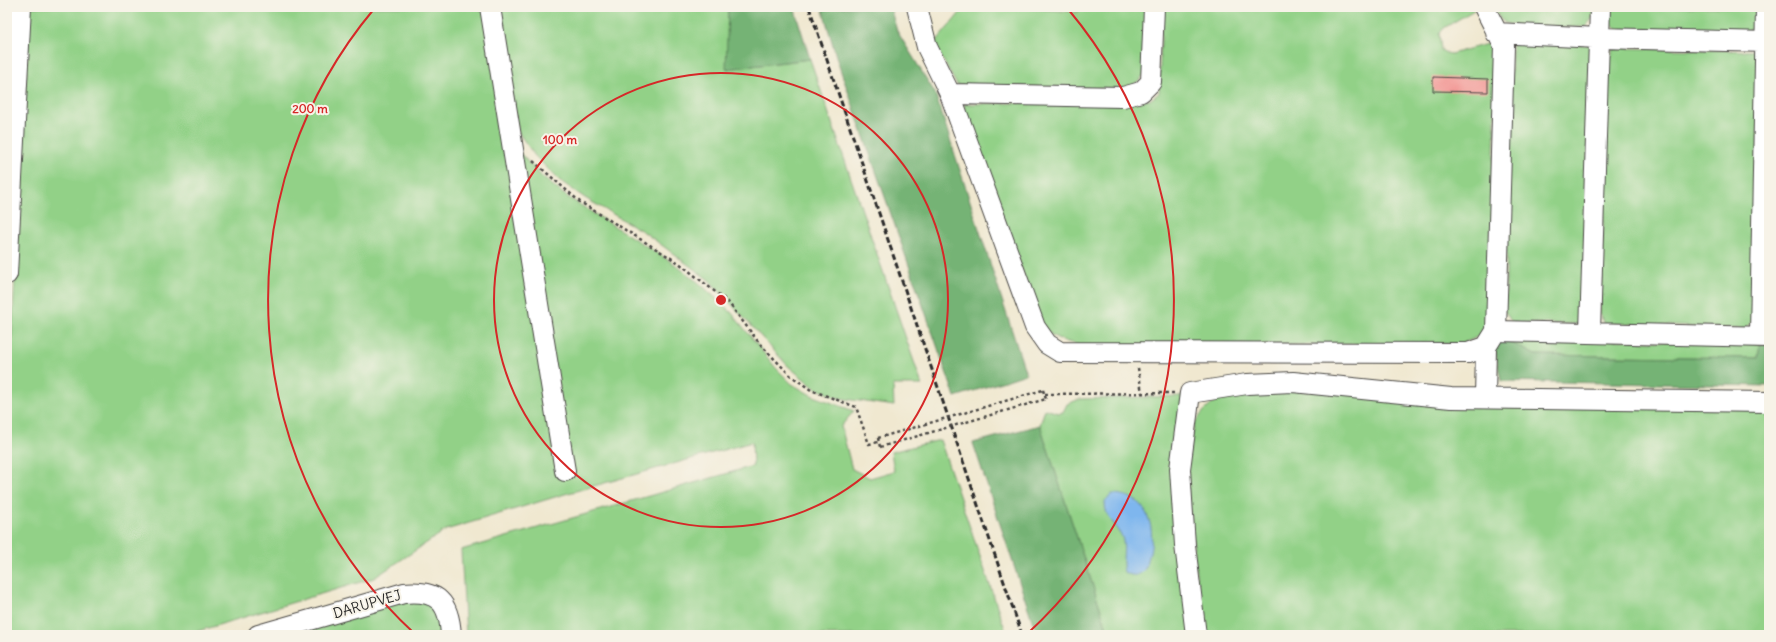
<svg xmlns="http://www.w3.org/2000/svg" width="1776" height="642" font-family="Delius,sans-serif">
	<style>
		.green { fill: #92d187; stroke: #5e7e59 }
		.forest { fill: #75b374; stroke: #506f50 }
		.water { fill: #7eb6ee; stroke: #54708c }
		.building { fill: #f39a97 }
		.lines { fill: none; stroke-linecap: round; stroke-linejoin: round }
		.minor-casing { stroke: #494744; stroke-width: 22 }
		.path { stroke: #494744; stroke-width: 2.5; stroke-dasharray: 3 3; stroke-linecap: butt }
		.minor { stroke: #fff; stroke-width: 20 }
		.rail { stroke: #2b2b2b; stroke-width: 3; stroke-dasharray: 6 3; stroke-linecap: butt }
		.path-bridge { stroke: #494744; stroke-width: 2.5; stroke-dasharray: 3 3; stroke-linecap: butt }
		.ring { fill: none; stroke: #d62828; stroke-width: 2 }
		.labels { text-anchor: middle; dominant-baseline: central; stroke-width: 4; stroke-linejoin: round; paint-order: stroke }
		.street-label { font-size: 14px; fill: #2b2b2b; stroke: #f7f3e8 }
		.centre { fill: #d62828; stroke: #f7f3e8; stroke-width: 2 }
		.ring-label { font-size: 12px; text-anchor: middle; font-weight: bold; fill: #d62828; stroke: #f7f3e8; stroke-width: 4; stroke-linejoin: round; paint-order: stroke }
	</style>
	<rect width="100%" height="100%" fill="#f7f3e8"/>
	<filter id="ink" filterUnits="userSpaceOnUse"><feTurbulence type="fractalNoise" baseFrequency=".025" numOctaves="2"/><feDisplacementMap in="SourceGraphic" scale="8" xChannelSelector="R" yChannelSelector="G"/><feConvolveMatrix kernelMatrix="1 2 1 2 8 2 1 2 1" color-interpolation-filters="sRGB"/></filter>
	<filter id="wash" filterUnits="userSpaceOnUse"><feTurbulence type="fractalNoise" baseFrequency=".012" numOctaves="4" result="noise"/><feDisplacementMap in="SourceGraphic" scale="16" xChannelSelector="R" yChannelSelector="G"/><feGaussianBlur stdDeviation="0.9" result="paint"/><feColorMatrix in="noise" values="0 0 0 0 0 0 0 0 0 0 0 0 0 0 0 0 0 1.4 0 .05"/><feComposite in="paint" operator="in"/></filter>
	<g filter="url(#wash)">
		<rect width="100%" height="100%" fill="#f0e8d0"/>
		<!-- green -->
		<path class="green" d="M 30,7 L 489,7 L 518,151 L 542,177 L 566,196 L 673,263 L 699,283 L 731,312 L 775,367 L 792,384 L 811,395 L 854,411 L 841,426 L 852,469 L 870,478 L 894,471 L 891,452 L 940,440 L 1007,635 L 466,635 L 461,550 L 753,466 L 752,442 L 565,494 L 446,530 L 374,578 L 185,635 L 7,635 L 7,422 Z
			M 495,7 L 728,7 L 727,69 L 810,59 L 922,385 L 893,385 L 894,406 L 839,398 L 815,388 L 788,366 L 709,280 L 644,232 L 585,198 L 559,180 L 535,156 L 518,132 Z
			M 965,7 L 1009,7 L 1078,12 L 1079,7 L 1149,7 L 1145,73 L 1139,81 L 1126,89 L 957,85 L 934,44 Z
			M 1162,7 L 1473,7 L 1474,10 L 1444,28 L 1439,34 L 1441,50 L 1446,53 L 1451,54 L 1487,44 L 1492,45 L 1497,55 L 1490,292 C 1487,323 1492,335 1459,344 L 1082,346 C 1067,342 1054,339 1043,328 L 966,119 L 964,104 L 1140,101 L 1150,100 L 1159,93 Z
			M 1493,7 L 1595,7 L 1592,19 L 1585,27 C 1569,27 1514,30 1504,22 C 1499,19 1496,12 1493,7 Z
			M 1606,7 L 1760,7 C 1759,19 1758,27 1746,32 L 1618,29 C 1608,23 1607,18 1606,7 Z
			M 1516,42 L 1591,45 L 1583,320 L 1578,324 L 1517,323 L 1511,321 L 1505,312 L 1512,44 Z
			M 1614,48 L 1755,51 L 1760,60 L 1754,319 L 1745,329 L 1603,323 L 1600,313 L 1609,62 Z
			M 1501,337 L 1760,344 L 1758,358 L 1535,355 Z
			M 1247,389 L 1769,408 L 1769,635 L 1202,635 L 1186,469 L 1195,422 L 1205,410 L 1217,400 L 1230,393 Z
			M 1184,396 L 1193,635 L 1109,635 L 1040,425 L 1045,409 L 1059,413 L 1063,412 L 1067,404 L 1080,399 Z
			M 404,593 L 432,601 L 443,618 L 444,635 L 264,635 Z"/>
		<!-- forest -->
		<path class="forest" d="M 728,7 L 794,7 L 810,59 L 726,69 Z
			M 822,7 L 890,7 L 897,31 L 935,93 L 1026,374 L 955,397 L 838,63 Z
			M 1501,337 L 1535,355 L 1758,358 L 1760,344 L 1769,344 L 1769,386 L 1501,381 L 1495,350 Z
			M 1040,425 L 1109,635 L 1037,635 L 973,443 Z"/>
		<!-- water -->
		<path class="water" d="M 1112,494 C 1146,494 1156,524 1150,553 C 1148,559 1147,569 1141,573 C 1135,577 1130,575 1124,572 C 1121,560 1126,549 1122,537 C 1116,522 1105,520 1105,502 Z"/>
		<g id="blocks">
			<!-- building -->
			<path class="building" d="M 1433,77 L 1488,79 L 1488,92 L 1433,91 Z"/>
		</g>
	</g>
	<g filter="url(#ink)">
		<use href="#blocks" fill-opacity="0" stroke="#494744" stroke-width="1"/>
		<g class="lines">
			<defs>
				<path id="minor" d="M 490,7 L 565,471
					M 917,7 L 927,47 L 950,94 L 1035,327 L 1047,344 L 1060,352 L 1468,353 L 1486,347 L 1496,331 L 1504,46 L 1484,7
					M 1496,33 L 1599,38 L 1769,42
					M 950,94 L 1123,97 L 1141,92 L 1151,82 L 1154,7
					M 7,274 L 21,7
					M 1496,331 L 1769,337
					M 1590,332 L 1600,7
					M 1760,336 L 1766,7
					M 1485,398 L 1486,347
					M 258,635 L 404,593 C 438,590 449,602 451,635
					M 1196,635 L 1185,545 L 1180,469 L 1190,393 L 1247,384 L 1293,382 L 1451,398 L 1769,402"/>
			</defs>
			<!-- minor casing -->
			<use href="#minor" class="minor-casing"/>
			<!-- path -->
			<path class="path" d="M 533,161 L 580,202 L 679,263 L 728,302 L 760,344 L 790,375 L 811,390 L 856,407 L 869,444 L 879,442
				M 1138,368 L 1142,393
				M 1043,390 L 1046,399
				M 1045,394 L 1174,393
				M 878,438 L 880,447"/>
			<!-- minor -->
			<use href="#minor" class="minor"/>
			<!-- rail -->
			<path class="rail" d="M 809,7 L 1022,635"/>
			<!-- path-bridge -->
			<path class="path-bridge" d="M 878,438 L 1043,390
				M 880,447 L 1046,399"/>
		</g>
	</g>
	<!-- distance rings -->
	<g class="ring">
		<circle cx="721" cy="300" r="227"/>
		<path d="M415 634A453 453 0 0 1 374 9M1068 9A453 453 0 0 1 1027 634"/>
	</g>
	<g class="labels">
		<!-- street labels -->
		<g class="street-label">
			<text transform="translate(367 604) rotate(-16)">DARUPVEJ</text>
		</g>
	</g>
	<circle cx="721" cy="300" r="6" class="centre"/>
	<g class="ring-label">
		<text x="310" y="113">200 m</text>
		<text x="560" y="144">100 m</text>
	</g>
	<!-- margin -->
	<rect width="1776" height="642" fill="none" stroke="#f7f3e8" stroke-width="24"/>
</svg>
